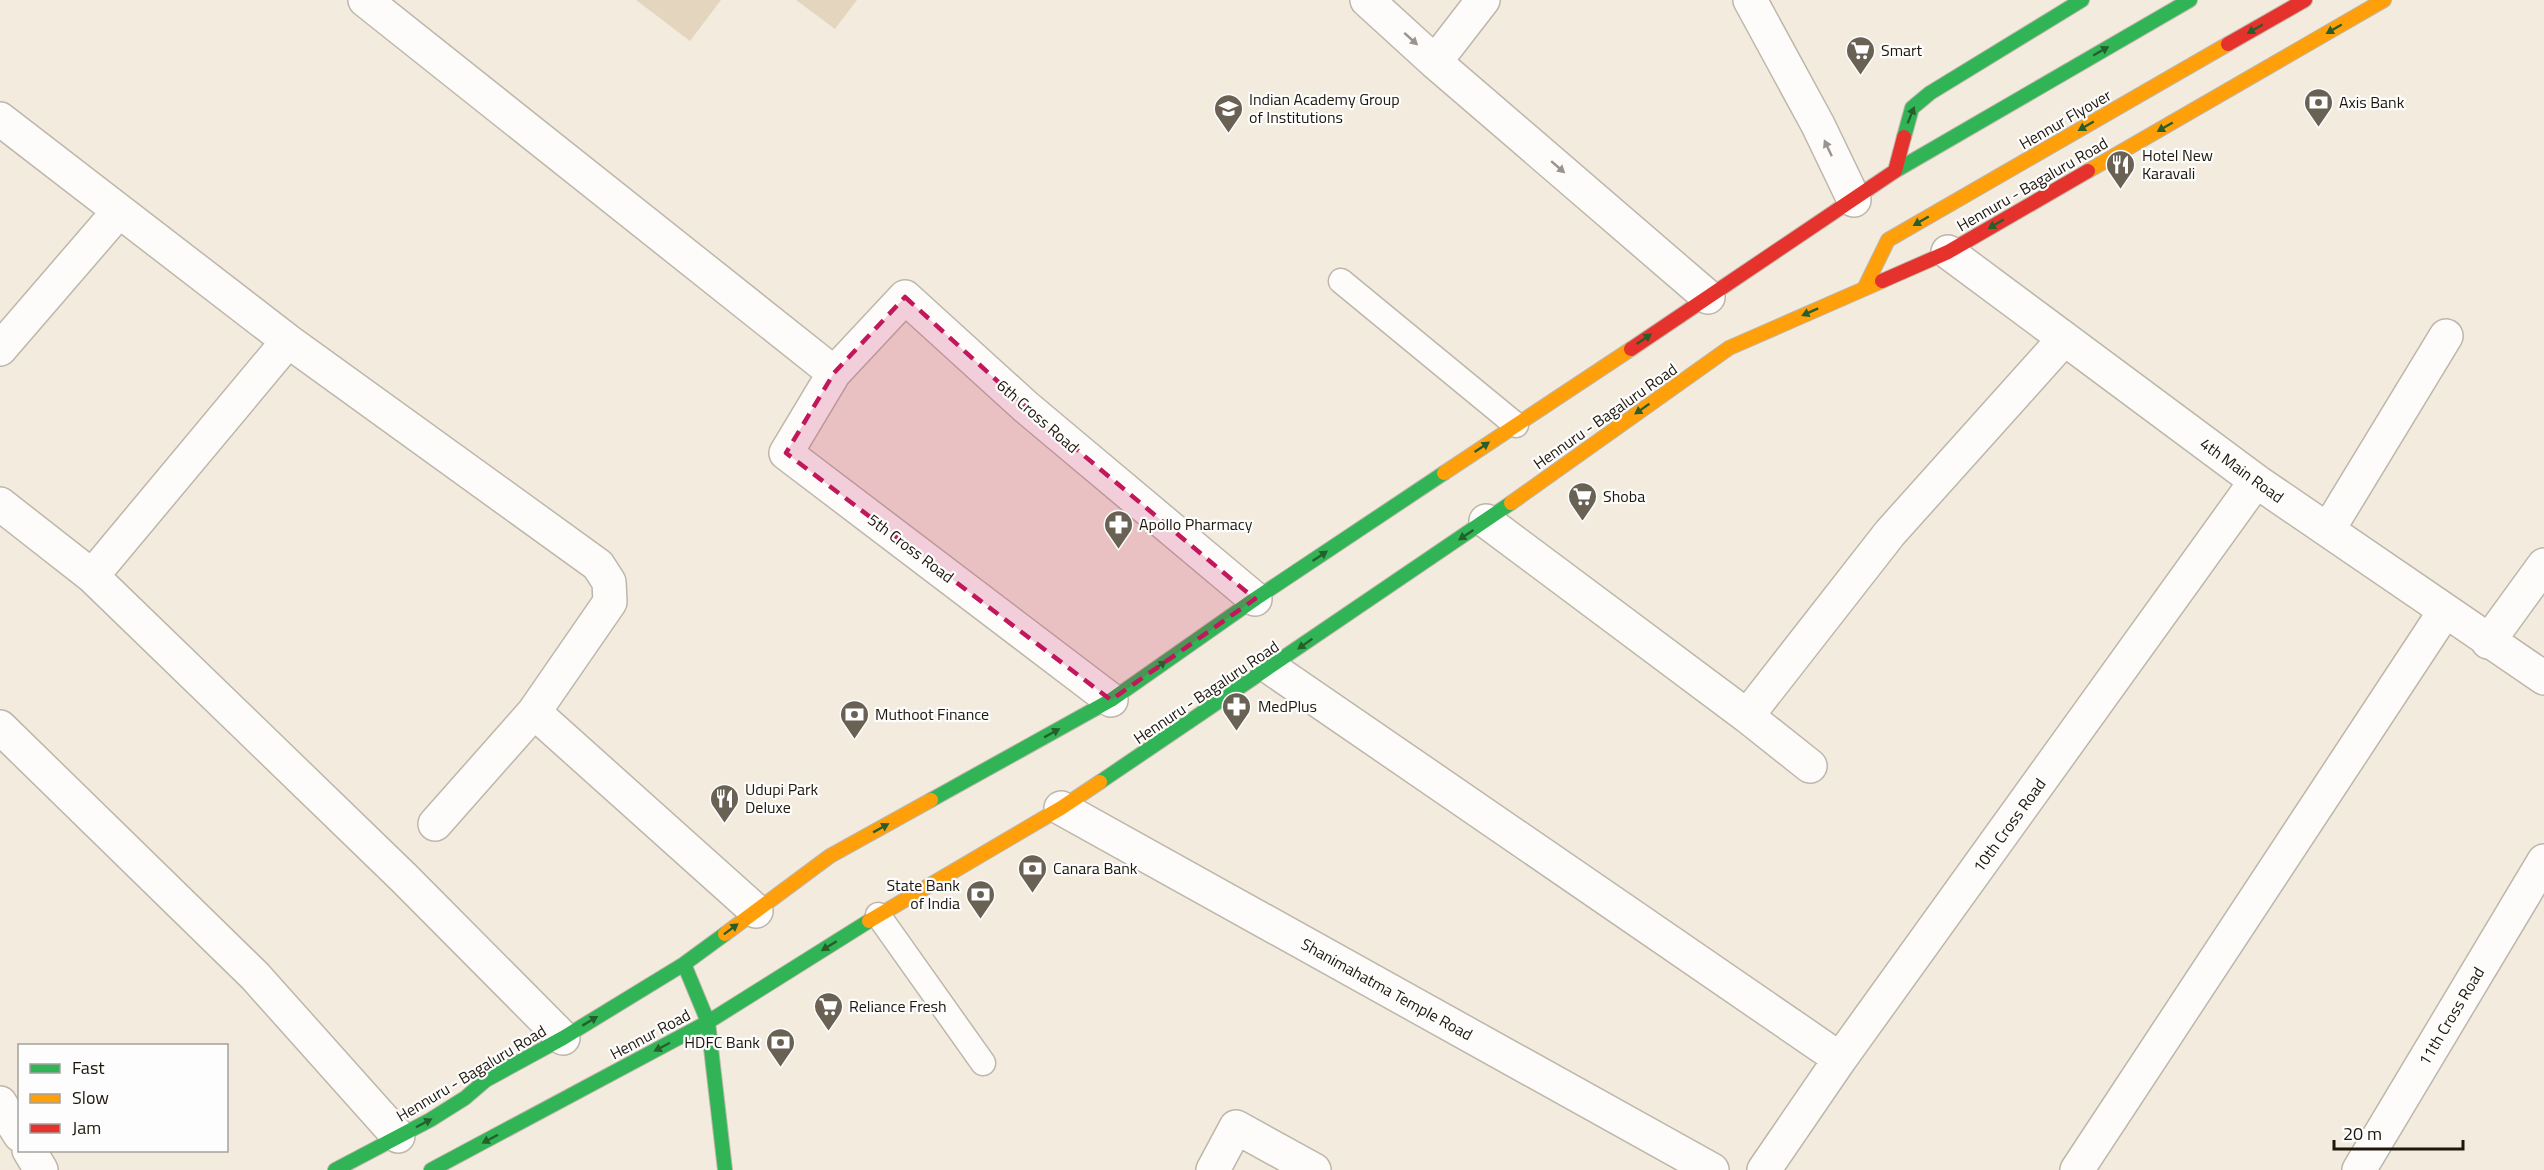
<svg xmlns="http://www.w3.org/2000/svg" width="2544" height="1170" font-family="'Titillium Web',sans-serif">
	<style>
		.green { fill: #e4d6be }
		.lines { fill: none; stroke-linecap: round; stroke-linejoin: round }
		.lane-casing { stroke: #bdb6aa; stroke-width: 27 }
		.street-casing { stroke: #bdb6aa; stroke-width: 36 }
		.fast-casing { stroke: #bdb6aa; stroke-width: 16 }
		.slow-casing { stroke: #bdb6aa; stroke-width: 16 }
		.jam-casing { stroke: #bdb6aa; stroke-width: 16 }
		.lane { stroke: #fdfcfa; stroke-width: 24 }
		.street { stroke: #fdfcfa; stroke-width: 33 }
		.fast { stroke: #30b455; stroke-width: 14 }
		.slow { stroke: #ff9f0a; stroke-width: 14 }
		.jam { stroke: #e5322d; stroke-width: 14 }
		.oneway { fill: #265e2c }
		.oneway2 { fill: #99958e }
		.marked { fill: #c2185b; fill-opacity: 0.2; stroke: #c2185b; stroke-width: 4.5; stroke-dasharray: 12 8; stroke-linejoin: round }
		.labels { text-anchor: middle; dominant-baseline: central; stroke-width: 4.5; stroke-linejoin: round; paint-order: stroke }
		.poi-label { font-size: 16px; fill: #1e170b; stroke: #fdfdfd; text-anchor: start }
		.street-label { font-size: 16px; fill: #1e170b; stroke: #fdfdfd }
	</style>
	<rect width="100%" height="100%" fill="#f3ebdd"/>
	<!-- green -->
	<path class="green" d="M 636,0 L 721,0 L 690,41 Z
		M 796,0 L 857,0 L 835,29 Z"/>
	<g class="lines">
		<defs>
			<path id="lane" d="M 1341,281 L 1516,425
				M 878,915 L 983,1063"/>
			<path id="street" d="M 365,0 L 834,373
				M 1367,0 L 1435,62 L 1708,297
				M 1750,0 L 1818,125 L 1854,200
				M 1435,62 L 1483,0
				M 0,119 L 288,341 L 598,565 L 609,582 L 610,602 L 534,712 L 435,824
				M 1948,252 L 2256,481 L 2544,678
				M 0,349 L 119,211
				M 0,504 L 92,576 L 403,877 L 563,1038
				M 1486,521 L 1747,716 L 1890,533 L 2064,339
				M 2328,530 L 2446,336
				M 92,576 L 288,341
				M 2488,642 L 2544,565
				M 1271,668 L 1840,1059
				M 1111,700 L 786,453 L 834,373 L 905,297 L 1026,407 L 1255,599
				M 534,712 L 756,911
				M 1747,716 L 1810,766
				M 0,727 L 255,976 L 398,1136
				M 1061,808 L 1712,1170
				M 0,1103 L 20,1135
				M 29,1150 L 41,1170
				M 1213,1170 L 1236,1127 L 1314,1170
				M 1764,1170 L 1840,1059 L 2256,481
				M 2077,1170 L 2445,611
				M 2359,1170 L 2544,861"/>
			<path id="fast" d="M 1904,137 L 1912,108 L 1930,93 L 2082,0
				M 1895,171 L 2190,0
				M 1100,782 L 1511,503
				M 931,800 L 1111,700 L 1255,599 L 1444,473
				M 684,964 L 708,1022 L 725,1170
				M 335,1170 L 430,1120 L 465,1098 L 486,1080 L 563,1038 L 684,964 L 725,934
				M 431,1170 L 708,1022 L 869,921"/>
			<path id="slow" d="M 2088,171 L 2384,0
				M 1864,289 L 1888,240 L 2228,44
				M 1444,473 L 1631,349
				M 1511,503 L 1729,348 L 1882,281
				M 869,921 L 1061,808 L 1100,782
				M 725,934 L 830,856 L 931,800"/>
			<path id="jam" d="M 2228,44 L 2305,0
				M 1882,281 L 1948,252 L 2088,171
				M 1631,349 L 1895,171 L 1904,137"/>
		</defs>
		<!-- lane casing -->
		<use href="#lane" class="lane-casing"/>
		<!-- street casing -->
		<use href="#street" class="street-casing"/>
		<!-- fast casing -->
		<use href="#fast" class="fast-casing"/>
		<!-- slow casing -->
		<use href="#slow" class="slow-casing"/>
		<!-- jam casing -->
		<use href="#jam" class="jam-casing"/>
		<!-- lane -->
		<use href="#lane" class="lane"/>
		<!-- street -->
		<use href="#street" class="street"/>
		<!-- fast -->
		<use href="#fast" class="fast"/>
		<!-- slow -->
		<use href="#slow" class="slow"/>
		<!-- jam -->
		<use href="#jam" class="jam"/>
	</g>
	<!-- one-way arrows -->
	<defs><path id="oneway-solid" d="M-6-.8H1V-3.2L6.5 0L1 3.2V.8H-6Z" transform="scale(1.5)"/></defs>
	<g class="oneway">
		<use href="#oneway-solid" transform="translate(2255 29) rotate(150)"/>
		<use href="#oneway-solid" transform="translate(2334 29) rotate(150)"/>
		<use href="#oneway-solid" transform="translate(2101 51) rotate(-30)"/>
		<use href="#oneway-solid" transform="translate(1911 115) rotate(-68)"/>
		<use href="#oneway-solid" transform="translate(2086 126) rotate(150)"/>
		<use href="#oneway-solid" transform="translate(2165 127) rotate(150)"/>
		<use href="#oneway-solid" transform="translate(1921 221) rotate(150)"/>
		<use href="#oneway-solid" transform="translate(1996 224) rotate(150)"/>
		<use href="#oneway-solid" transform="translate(1810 312) rotate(156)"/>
		<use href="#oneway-solid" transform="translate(1644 339) rotate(-34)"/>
		<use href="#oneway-solid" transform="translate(1642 409) rotate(145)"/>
		<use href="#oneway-solid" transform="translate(1482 447) rotate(-34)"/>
		<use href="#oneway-solid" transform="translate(1466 535) rotate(146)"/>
		<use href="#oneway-solid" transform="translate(1320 556) rotate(-34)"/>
		<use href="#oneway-solid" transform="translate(1305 644) rotate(145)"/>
		<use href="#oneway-solid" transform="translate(1159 666) rotate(-35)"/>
		<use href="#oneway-solid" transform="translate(1052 733) rotate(-29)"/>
		<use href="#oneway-solid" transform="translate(881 828) rotate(-29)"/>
		<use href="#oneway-solid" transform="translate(731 929) rotate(-37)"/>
		<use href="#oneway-solid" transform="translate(829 946) rotate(148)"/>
		<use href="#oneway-solid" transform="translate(590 1021) rotate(-31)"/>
		<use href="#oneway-solid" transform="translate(662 1047) rotate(152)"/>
		<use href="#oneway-solid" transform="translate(424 1123) rotate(-28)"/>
		<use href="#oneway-solid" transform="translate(490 1139) rotate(152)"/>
	</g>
	<g class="oneway2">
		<use href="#oneway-solid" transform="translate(1411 39) rotate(42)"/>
		<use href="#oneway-solid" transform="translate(1828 148) rotate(-115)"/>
		<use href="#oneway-solid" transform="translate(1558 167) rotate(41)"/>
	</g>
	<!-- marked area -->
	<path class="marked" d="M 905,297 L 1026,407 L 1255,599 L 1111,700 L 786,453 L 834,373 Z"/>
	<!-- icons -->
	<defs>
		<symbol id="supermarket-pin" viewBox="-11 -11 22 30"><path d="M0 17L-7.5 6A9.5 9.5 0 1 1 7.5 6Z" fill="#696154" stroke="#fdfdfd"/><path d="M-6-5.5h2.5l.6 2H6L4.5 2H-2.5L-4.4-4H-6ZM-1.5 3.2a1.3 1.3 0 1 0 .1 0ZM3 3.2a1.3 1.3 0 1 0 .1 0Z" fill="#fff"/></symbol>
		<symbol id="bank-pin" viewBox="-11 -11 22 30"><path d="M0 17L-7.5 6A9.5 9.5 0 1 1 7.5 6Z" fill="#696154" stroke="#fdfdfd"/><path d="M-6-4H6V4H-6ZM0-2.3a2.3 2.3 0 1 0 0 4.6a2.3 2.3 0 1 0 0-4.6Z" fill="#fff"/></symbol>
		<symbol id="university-pin" viewBox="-11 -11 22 30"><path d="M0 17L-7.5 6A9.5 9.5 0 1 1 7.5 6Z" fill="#696154" stroke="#fdfdfd"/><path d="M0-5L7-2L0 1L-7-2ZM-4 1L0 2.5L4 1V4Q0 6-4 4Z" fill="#fff"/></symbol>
		<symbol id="restaurant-pin" viewBox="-11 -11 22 30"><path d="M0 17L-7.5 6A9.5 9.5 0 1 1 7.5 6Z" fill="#696154" stroke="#fdfdfd"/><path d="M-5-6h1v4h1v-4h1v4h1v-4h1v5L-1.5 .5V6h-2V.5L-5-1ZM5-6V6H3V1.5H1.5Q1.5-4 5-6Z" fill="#fff"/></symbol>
		<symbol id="pharmacy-pin" viewBox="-11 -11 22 30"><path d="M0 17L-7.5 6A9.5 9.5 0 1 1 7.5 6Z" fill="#696154" stroke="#fdfdfd"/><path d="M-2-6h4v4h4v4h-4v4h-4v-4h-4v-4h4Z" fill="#fff"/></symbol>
	</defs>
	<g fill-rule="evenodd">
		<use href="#supermarket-pin" x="1844" y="34" width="33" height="45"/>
		<use href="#bank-pin" x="2302" y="86" width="33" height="45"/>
		<use href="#university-pin" x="1212" y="92" width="33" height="45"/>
		<use href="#restaurant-pin" x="2104" y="148" width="33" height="45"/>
		<use href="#supermarket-pin" x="1566" y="480" width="33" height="45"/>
		<use href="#pharmacy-pin" x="1102" y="508" width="33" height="45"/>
		<use href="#pharmacy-pin" x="1220" y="690" width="33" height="45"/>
		<use href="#bank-pin" x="838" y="698" width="33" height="45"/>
		<use href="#restaurant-pin" x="708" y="782" width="33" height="45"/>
		<use href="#bank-pin" x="1016" y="852" width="33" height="45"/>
		<use href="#bank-pin" x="964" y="878" width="33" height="45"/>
		<use href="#supermarket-pin" x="812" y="990" width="33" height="45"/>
		<use href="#bank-pin" x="764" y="1026" width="33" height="45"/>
	</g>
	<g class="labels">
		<!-- poi labels -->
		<g class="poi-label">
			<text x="1881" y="50">Smart</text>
			<text x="1249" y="99">Indian Academy Group<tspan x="1249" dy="18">of Institutions</tspan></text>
			<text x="2339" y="102">Axis Bank</text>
			<text x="2142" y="155">Hotel New<tspan x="2142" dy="18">Karavali</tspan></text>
			<text x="1603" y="496">Shoba</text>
			<text x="1139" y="524">Apollo Pharmacy</text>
			<text x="1258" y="706">MedPlus</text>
			<text x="875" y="714">Muthoot Finance</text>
			<text x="745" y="789">Udupi Park<tspan x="745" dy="18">Deluxe</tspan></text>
			<text x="1053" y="868">Canara Bank</text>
			<text x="960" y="885" text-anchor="end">State Bank<tspan x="960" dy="18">of India</tspan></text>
			<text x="849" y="1006">Reliance Fresh</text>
			<text x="760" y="1042" text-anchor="end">HDFC Bank</text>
		</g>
		<!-- street labels -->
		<g class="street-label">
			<text transform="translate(2065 119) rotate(-30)">Hennur Flyover</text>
			<text transform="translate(2032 184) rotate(-30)">Hennuru - Bagaluru Road</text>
			<text transform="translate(1038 416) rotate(41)">6th Cross Road</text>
			<text transform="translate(1605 416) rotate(-35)">Hennuru - Bagaluru Road</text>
			<text transform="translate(2242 470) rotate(36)">4th Main Road</text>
			<text transform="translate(911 548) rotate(37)">5th Cross Road</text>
			<text transform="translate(1206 692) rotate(-34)">Hennuru - Bagaluru Road</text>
			<text transform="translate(2009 825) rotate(-54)">10th Cross Road</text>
			<text transform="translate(1387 989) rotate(29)">Shanimahatma Temple Road</text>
			<text transform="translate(2451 1016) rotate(-59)">11th Cross Road</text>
			<text transform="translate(650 1034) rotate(-28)">Hennur Road</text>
			<text transform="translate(471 1073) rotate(-31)">Hennuru - Bagaluru Road</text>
		</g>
	</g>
	<!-- legend -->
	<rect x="18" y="1044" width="210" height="108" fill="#fdfdfd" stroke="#a4a19c" stroke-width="1.5"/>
	<rect x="30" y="1064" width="30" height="9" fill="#30b455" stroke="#a4a19c" stroke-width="1.5"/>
	<text x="72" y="1074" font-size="18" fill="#1e170b">Fast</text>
	<rect x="30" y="1094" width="30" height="9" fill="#ff9f0a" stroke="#a4a19c" stroke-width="1.5"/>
	<text x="72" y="1104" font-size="18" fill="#1e170b">Slow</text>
	<rect x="30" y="1124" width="30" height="9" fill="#e5322d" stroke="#a4a19c" stroke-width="1.5"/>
	<text x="72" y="1134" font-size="18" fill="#1e170b">Jam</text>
	<!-- scale -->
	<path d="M2334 1140v9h129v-9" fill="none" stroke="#1e170b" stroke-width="3"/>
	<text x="2343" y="1140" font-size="18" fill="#1e170b" stroke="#fdfdfd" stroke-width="4.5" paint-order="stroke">20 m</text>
</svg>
